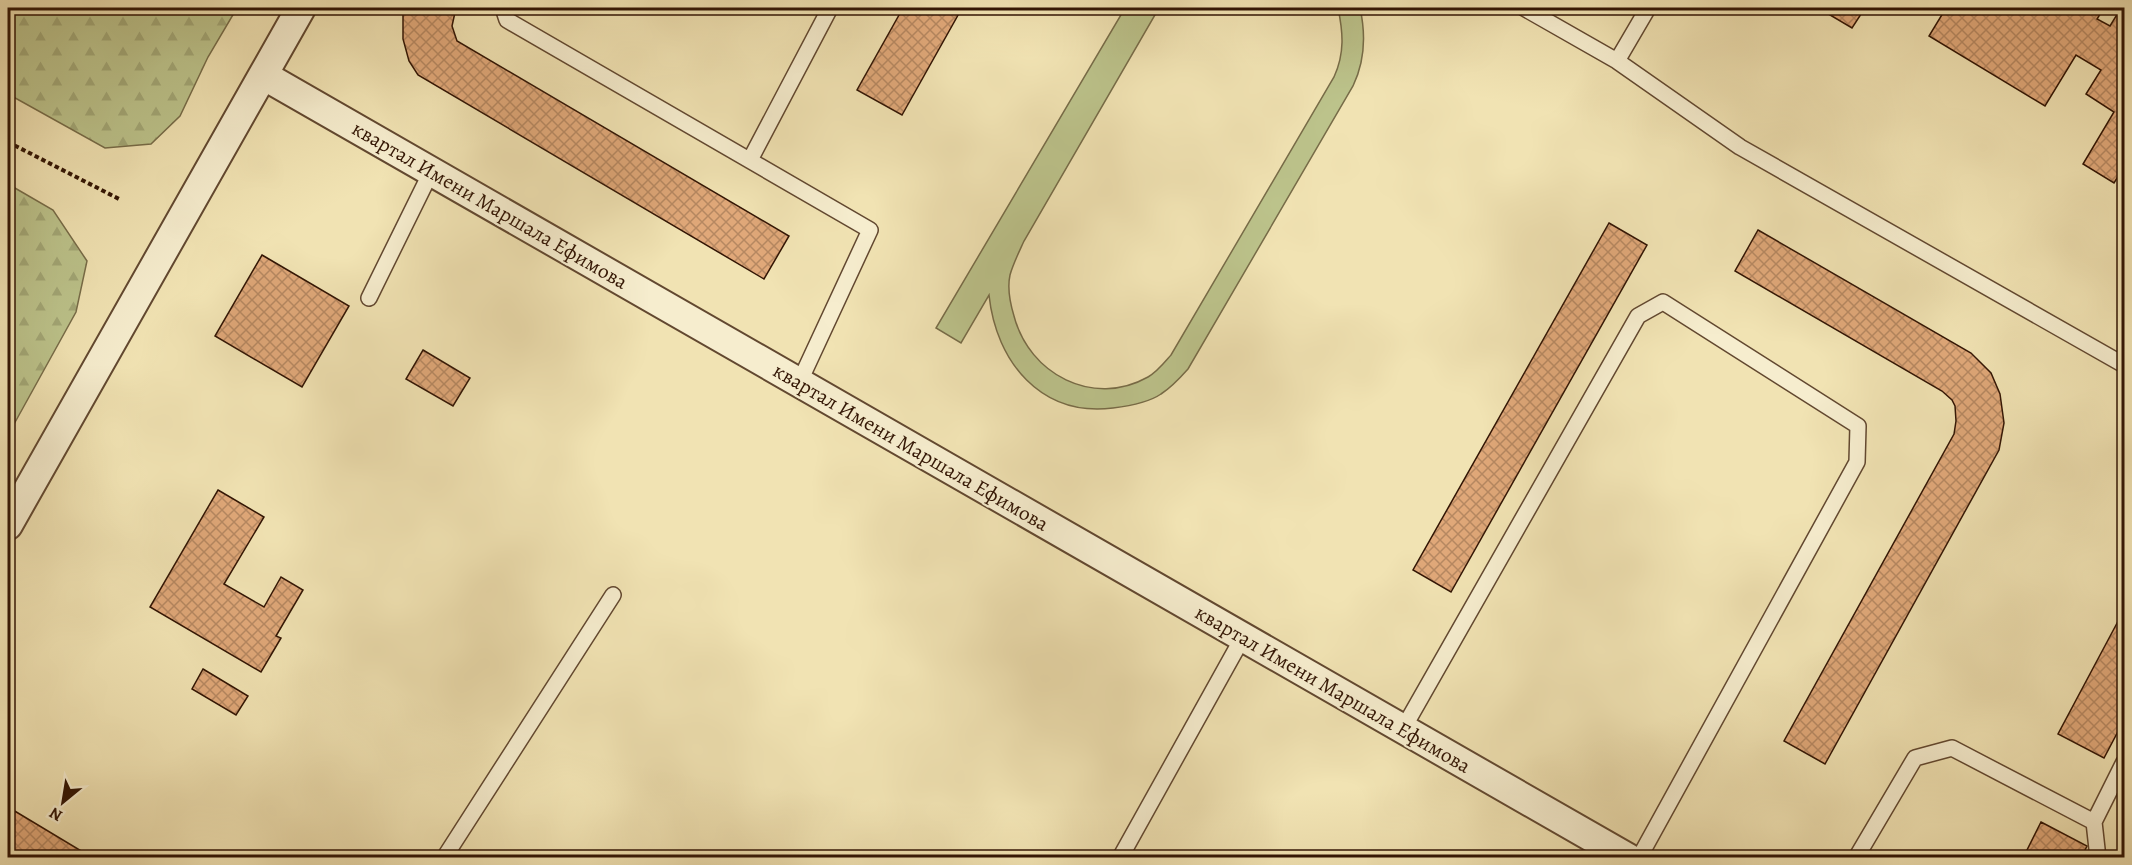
<svg xmlns="http://www.w3.org/2000/svg" width="2132" height="865" font-family="Alegreya,serif">
	<style>
		.forest { fill: url(#forest-firs); stroke: #776c48; stroke-width: 1.5 }
		.pitch { fill: #bcc38b; stroke: #776c48; stroke-width: 1.5 }
		.building { fill: url(#building-cross-hatch); stroke: #321504; stroke-width: 1.5 }
		.lines { fill: none; stroke-linecap: round; stroke-linejoin: round }
		.lane-casing { stroke: #624830; stroke-width: 18 }
		.street-casing { stroke: #624830; stroke-width: 32 }
		.path { stroke: #321504; stroke-width: 4; stroke-dasharray: 4.5 3; stroke-linecap: butt }
		.lane { stroke: #f6edce; stroke-width: 15 }
		.street { stroke: #f6edce; stroke-width: 28 }
		.labels { text-anchor: middle; dominant-baseline: central; stroke-width: 4.5; stroke-linejoin: round; paint-order: stroke }
		.street-label { font-size: 21px; fill: #321504; stroke: #f6edce }
	</style>
	<defs>
		<pattern id="forest-firs" width="22" height="20" patternUnits="userSpaceOnUse" patternTransform="scale(1.5)"><rect width="22" height="20" fill="#bcc38b"/><path d="M5 1l3.5 6h-7zM16 11l3.5 6h-7z" fill="#a2a776"/></pattern>
		<pattern id="building-cross-hatch" width="8" height="8" patternUnits="userSpaceOnUse" patternTransform="scale(1.5)"><rect width="8" height="8" fill="#e0a879"/><path d="M0 0l8 8M0 8l8-8" fill="none" stroke="#b68861"/></pattern>
	</defs>
	<rect width="100%" height="100%" fill="#f1e3b3"/>
	<filter id="stains"><feTurbulence type="fractalNoise" baseFrequency=".00333" numOctaves="4"/><feColorMatrix values="0 0 0 0 .2 0 0 0 0 .09 0 0 0 0 .02 0 0 0 .5 -.17"/></filter>
	<radialGradient id="worn" r=".72"><stop offset=".6" stop-color="#630" stop-opacity="0"/><stop offset="1" stop-color="#630" stop-opacity=".3"/></radialGradient>
	<!-- forest -->
	<path class="forest" d="M 8,8 L 237,8 L 208,57 L 180,116 L 151,144 L 105,148 L 8,94 Z
		M 8,184 L 53,210 L 87,261 L 76,312 L 8,435 Z"/>
	<!-- pitch -->
	<path class="pitch" d="M 1125,8 L 1159,8 L 1024,241 C 1019,252 1013,264 1010,275 C 1007,289 1010,303 1014,316 C 1029,374 1093,408 1148,377 C 1157,372 1164,363 1171,355 L 1334,77 C 1345,53 1343,32 1338,8 L 1360,8 C 1366,35 1365,61 1353,86 L 1188,369 C 1180,378 1172,387 1161,394 C 1148,403 1129,406 1113,408 C 1041,417 996,362 989,295 L 961,343 L 936,328 Z"/>
	<!-- building -->
	<path class="building" d="M 405,8 L 456,8 L 452,26 L 457,41 L 789,236 L 764,279 L 418,75 L 409,61 L 403,39 L 403,15 Z
		M 903,8 L 962,8 L 902,115 L 857,90 Z
		M 1828,8 L 1865,8 L 1852,28 L 1825,12 Z
		M 1946,8 L 2104,8 L 2097,19 L 2110,26 L 2121,8 L 2124,8 L 2124,167 L 2114,183 L 2083,164 L 2114,112 L 2086,94 L 2101,70 L 2076,55 L 2045,106 L 1929,36 Z
		M 1609,223 L 1647,245 L 1451,592 L 1413,570 Z
		M 1758,230 L 1971,353 L 1991,373 L 2000,394 L 2004,423 L 1999,450 L 1825,764 L 1784,741 L 1954,434 L 1956,421 L 1955,406 L 1952,400 L 1942,391 L 1735,271 Z
		M 262,255 L 349,306 L 302,387 L 215,336 Z
		M 423,350 L 470,378 L 453,406 L 406,379 Z
		M 218,490 L 264,517 L 224,584 L 264,607 L 281,577 L 303,590 L 276,636 L 281,638 L 261,672 L 150,607 Z
		M 2124,610 L 2124,720 L 2104,758 L 2058,734 Z
		M 203,669 L 248,696 L 236,715 L 192,689 Z
		M 8,807 L 93,858 L 8,858 Z
		M 2041,822 L 2087,846 L 2081,858 L 2023,858 Z"/>
	<g class="lines">
		<defs>
			<path id="lane" d="M 503,8 L 507,20 L 870,230 L 799,383
				M 1524,8 L 1617,61 L 1740,147 L 2124,365
				M 1617,61 L 1648,8
				M 750,160 L 830,8
				M 369,298 L 431,172
				M 1403,729 L 1638,316 L 1663,302 L 1858,426 L 1857,462 L 1639,858
				M 444,858 L 613,595
				M 1120,858 L 1243,637
				M 1856,858 L 1915,758 L 1952,748 L 2094,822
				M 2098,858 L 2094,822 L 2124,762"/>
			<path id="street" d="M 301,8 L 263,75 L 1628,858
				M 8,525 L 263,75"/>
		</defs>
		<!-- lane casing -->
		<use href="#lane" class="lane-casing"/>
		<!-- street casing -->
		<use href="#street" class="street-casing"/>
		<!-- path -->
		<path class="path" d="M 8,142 L 121,200"/>
		<!-- lane -->
		<use href="#lane" class="lane"/>
		<!-- street -->
		<use href="#street" class="street"/>
	</g>
	<g class="labels">
		<!-- street labels -->
		<g class="street-label">
			<text transform="translate(490 205) rotate(30)">квартал Имени Маршала Ефимова</text>
			<text transform="translate(911 447) rotate(30)">квартал Имени Маршала Ефимова</text>
			<text transform="translate(1333 689) rotate(30)">квартал Имени Маршала Ефимова</text>
		</g>
	</g>
	<!-- margin -->
	<rect width="2132" height="865" fill="none" stroke="#f1e3b3" stroke-width="30"/>
	<rect x="9" y="9" width="2114" height="847" fill="none" stroke="#321504" stroke-width="3"/>
	<rect x="15" y="15" width="2102" height="835" fill="none" stroke="#321504" stroke-width="1.5"/>
	<!-- north arrow -->
	<g transform="translate(63 802) rotate(210)" stroke="#f6edce" stroke-width="4.5" paint-order="stroke">
	<path d="M0-4.5L10 22L0 15L-10 22Z" fill="#321504"/>
	<text y="-9" font-size="16" font-weight="bold" text-anchor="middle" fill="#321504">N</text>
	</g>
	<rect width="100%" height="100%" filter="url(#stains)"/>
	<rect width="100%" height="100%" fill="url(#worn)"/>
</svg>
